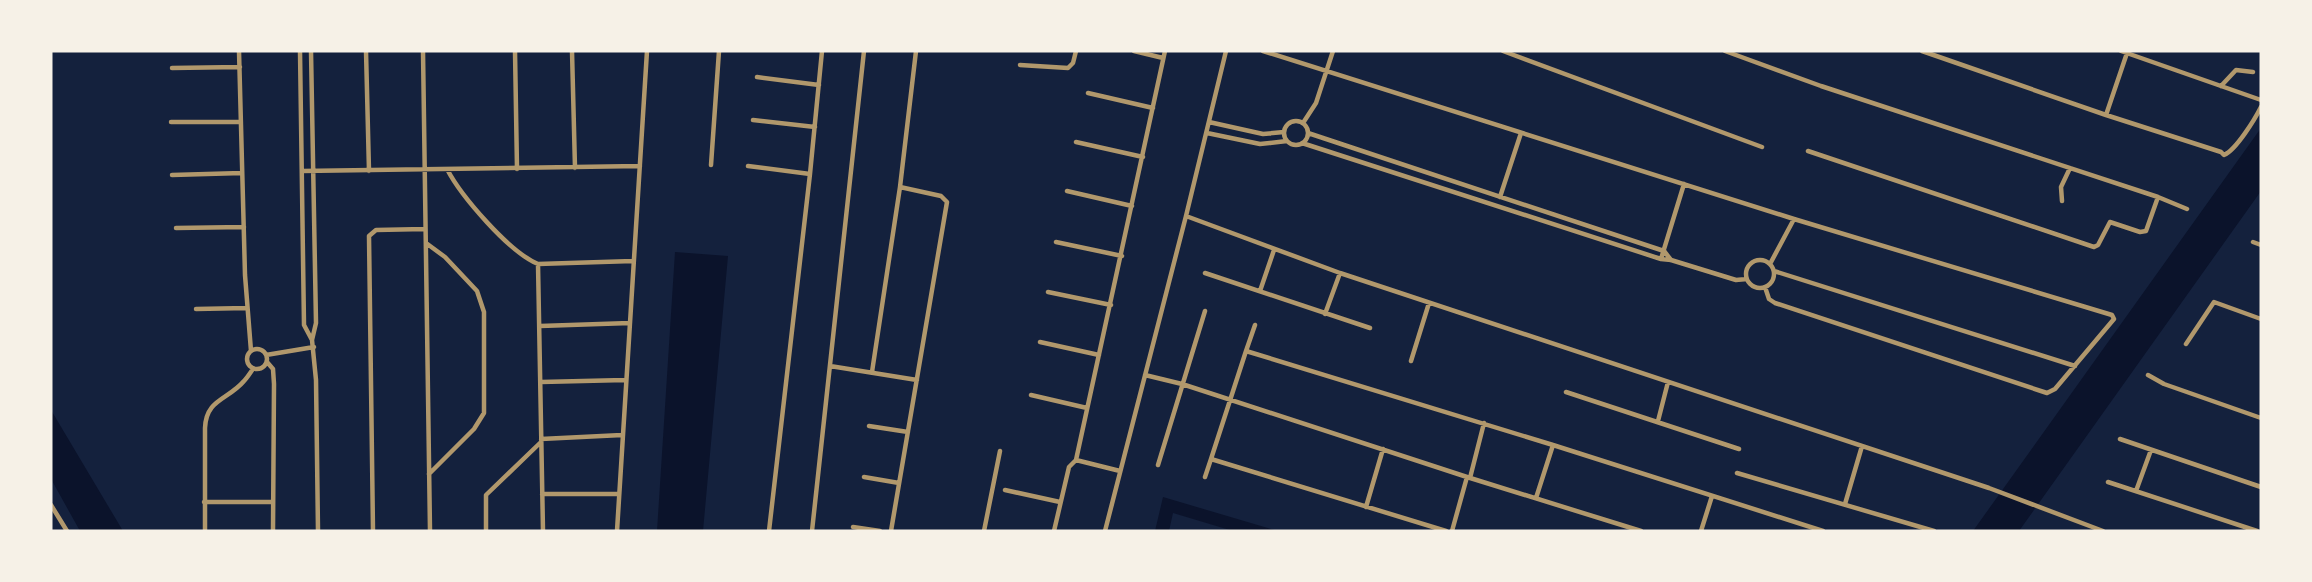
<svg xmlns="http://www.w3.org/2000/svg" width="2312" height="582" font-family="Jost,sans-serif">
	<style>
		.water { fill: #0b132b }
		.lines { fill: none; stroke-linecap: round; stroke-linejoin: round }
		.minor { stroke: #b1986c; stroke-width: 4.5 }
	</style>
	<rect width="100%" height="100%" fill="#14213d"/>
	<!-- water -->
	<path class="water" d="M 2261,128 L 2261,191 L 2019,531 L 1973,531 Z
		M 675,252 L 728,256 L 703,531 L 657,531 Z
		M 51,410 L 123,531 L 80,531 L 51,479 Z
		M 1163,497 L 1278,531 L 1233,531 L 1173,513 L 1169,531 L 1155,531 Z"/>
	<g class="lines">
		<!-- minor -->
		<path class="minor" d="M 239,51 L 245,275 L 251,351
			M 300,51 L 304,325 L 312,340 L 316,380 L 318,531
			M 311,51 L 316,323 L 312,340
			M 366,51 L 369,171
			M 423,51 L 430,531
			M 515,51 L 517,169
			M 572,51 L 575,168
			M 1134,51 L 1163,58
			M 1263,51 L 1794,219 L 2112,315 L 2114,319 L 2055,389 L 2047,393 L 1775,303 L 1769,299 L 1765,287
			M 1503,51 L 1762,147
			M 1725,51 L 1821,86 L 2158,197 L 2187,209
			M 1922,51 L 2106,115 L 2221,152 L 2224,155 C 2236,150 2255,119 2261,107
			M 2121,51 L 2261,100
			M 1020,65 L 1068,68 L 1073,63 L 1076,51
			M 172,68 L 240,67
			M 757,77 L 819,85
			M 2221,86 L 2236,70 L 2253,72
			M 1088,93 L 1153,108
			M 2106,115 L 2127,53
			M 753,120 L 815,127
			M1284 133a12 12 0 1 1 24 0a12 12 0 1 1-24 0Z
			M 171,122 L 241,122
			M 1209,122 L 1263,134 L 1284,132
			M 1303,123 L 1316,103 L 1333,51
			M 1207,133 L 1260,144 L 1287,141
			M 1308,133 L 1664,251 L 1671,260
			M 1076,142 L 1143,157
			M 1302,143 L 1661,259 L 1671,260 L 1736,280 L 1747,279
			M 1808,151 L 2094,247 L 2098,245 L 2110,222 L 2140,232 L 2146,231 L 2158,197
			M 711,165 L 719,51
			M 748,166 L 810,174
			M 447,169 C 461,196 509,252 538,264 L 633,261
			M 302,171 L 640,166
			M 172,175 L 242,173
			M 1067,191 L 1132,206
			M 1500,197 L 1521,133
			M 2062,201 L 2061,187 L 2070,168
			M 1186,216 L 1340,273 L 1989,488 L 2103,531
			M 176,228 L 244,227
			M 1056,242 L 1122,256
			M 2253,242 L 2261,245
			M 426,243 L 445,257 L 477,291 L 484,312 L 484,413 L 474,429 L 429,474
			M 1661,259 L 1684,184
			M1746 274a14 14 0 1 1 28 0a14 14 0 1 1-28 0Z
			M 538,264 L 543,531
			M 1770,264 L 1794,219
			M 1774,271 L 2075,366
			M 1205,273 L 1370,328
			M 1260,291 L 1274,250
			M 1048,292 L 1111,305
			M 196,309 L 247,308
			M 1325,314 L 1340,273
			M 540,326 L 630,323
			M 1040,342 L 1099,355
			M 2186,344 L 2214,302 L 2261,319
			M247 359a10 10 0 1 1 20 0a10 10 0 1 1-20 0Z
			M 1246,351 L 1255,325
			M 266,355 L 314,347
			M 1411,361 L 1429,303
			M 267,362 L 273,369 L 274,384 L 273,531
			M 830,366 L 917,380
			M 872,372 L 900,187
			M 1145,375 L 1182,384 L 1467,477 L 1641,531
			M 2148,375 L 2164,384 L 2261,418
			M 541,382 L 625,380
			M 1566,392 L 1739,449
			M 1031,395 L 1087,408
			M 1658,421 L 1668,382
			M 869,426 L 908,432
			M 541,439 L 622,435
			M 2120,439 L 2261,487
			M 1158,465 L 1205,311
			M 1120,471 L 1076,460 L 1165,51
			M 1737,473 L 1934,531
			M 864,477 L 899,483
			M 1205,477 L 1211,459
			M 1470,478 L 1484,423
			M 2108,482 L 2257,531
			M 1005,490 L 1060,502
			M 2136,491 L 2151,450
			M 542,494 L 619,494
			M 1536,498 L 1553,445
			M 204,502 L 273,502
			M 1845,504 L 1862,446
			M 51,505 L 67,531
			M 1366,507 L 1383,449
			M 853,527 L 880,531
			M 205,531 L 205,428 C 206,399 228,400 244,381 C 247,378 250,373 253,369
			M 373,531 L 369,236 L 376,230 L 425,229
			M 486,531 L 486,495 L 540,443
			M 617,531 L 647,51
			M 769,531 L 810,174 L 822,51
			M 812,531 L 864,51
			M 891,531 L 947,202 L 941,196 L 900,187 L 916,51
			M 984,531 L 1000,451
			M 1054,531 L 1069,467 L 1076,460
			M 1105,531 L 1186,216 L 1226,51
			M 1446,531 L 1211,459 L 1246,351 L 1553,445 L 1823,531
			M 1452,531 L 1467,477
			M 1701,531 L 1712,496"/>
	</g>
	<!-- border -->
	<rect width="2312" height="582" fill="none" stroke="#f6f1e7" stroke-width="105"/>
</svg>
